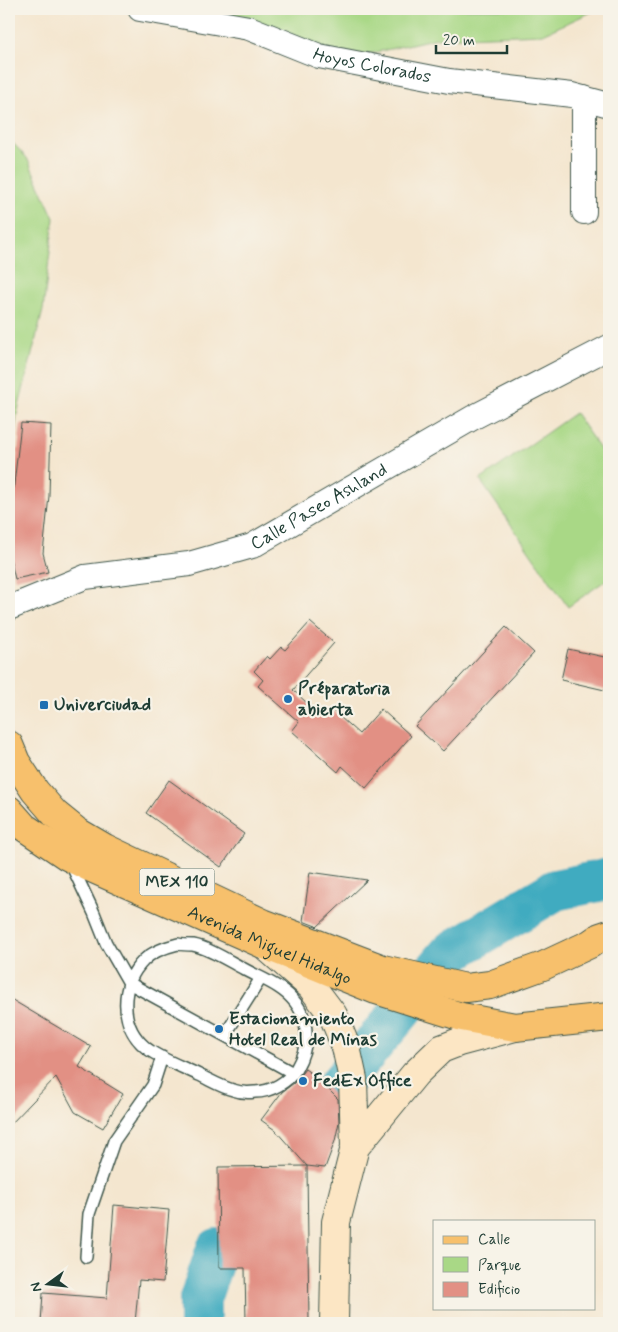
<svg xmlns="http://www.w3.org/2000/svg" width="618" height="1332" font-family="Mynerve,sans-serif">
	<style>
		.green { fill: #a9d886; stroke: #648a5d }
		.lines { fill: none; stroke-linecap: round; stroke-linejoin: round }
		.river { stroke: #40abc0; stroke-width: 42 }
		.building { fill: #e29084 }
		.lane-casing { stroke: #3f564b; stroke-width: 14 }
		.street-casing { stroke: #3f564b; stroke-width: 26 }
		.secondary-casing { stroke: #3f564b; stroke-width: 30 }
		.primary-casing { stroke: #3f564b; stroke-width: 30 }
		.lane { stroke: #fff; stroke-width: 11 }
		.street { stroke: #fff; stroke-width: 24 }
		.secondary { stroke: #fce6c4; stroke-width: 28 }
		.primary { stroke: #f7c06c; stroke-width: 28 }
		.poi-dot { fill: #1f6fb2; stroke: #f7f3e8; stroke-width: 2 }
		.labels { text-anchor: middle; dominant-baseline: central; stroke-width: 4.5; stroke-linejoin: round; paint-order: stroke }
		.shield { fill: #f7f3e8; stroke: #60746a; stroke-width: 1 }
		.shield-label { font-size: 16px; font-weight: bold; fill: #1f3d34 }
		.street-label { font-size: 18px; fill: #1f3d34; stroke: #f7f3e8 }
		.poi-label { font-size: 18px; font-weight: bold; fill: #1f3d34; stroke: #f7f3e8; text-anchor: start }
	</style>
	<rect width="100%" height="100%" fill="#f7f3e8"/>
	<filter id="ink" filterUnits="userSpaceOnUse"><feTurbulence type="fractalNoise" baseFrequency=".02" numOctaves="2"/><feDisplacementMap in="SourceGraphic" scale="10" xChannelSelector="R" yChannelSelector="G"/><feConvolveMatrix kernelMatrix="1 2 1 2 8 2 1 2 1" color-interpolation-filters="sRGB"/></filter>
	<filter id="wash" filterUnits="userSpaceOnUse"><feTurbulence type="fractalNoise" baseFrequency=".0096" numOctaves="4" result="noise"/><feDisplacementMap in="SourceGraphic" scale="20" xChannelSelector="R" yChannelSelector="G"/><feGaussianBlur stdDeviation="1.12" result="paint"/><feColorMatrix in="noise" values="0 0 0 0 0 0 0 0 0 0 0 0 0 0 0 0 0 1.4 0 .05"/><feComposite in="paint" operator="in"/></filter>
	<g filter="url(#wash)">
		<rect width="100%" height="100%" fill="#f4e6cf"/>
		<!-- green -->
		<path class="green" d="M 218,9 L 598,9 L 543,34 L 437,38 L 343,60 Z
			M 9,139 L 27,158 L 54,218 L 43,310 L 17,414 L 9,481 Z
			M 575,413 L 609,462 L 609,578 L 568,607 L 480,480 Z"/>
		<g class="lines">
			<!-- river -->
			<path class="river" d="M 338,1086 L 450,953 L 555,890 L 609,879
				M 200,1323 L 200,1299 L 217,1249"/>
		</g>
		<g id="blocks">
			<!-- building -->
			<path class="building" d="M 21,423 L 51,425 L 49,496 L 43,553 L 48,572 L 15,579 L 10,558 L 13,493 Z
				M 310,622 L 334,643 L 293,690 L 322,717 L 330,708 L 359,734 L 381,709 L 411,736 L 366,788 L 342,766 L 338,772 L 292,731 L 299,722 L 258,686 L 263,680 L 254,671 L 267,656 L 270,659 L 281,647 L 285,650 Z
				M 506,627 L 534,653 L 443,751 L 415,726 Z
				M 568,649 L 609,658 L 609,691 L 561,680 Z
				M 169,780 L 244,834 L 221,867 L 146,813 Z
				M 310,872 L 367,880 L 317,927 L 316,926 L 303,921 Z
				M 9,998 L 91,1047 L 79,1067 L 123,1094 L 103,1128 L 75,1112 L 56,1077 L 9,1126 Z
				M 305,1069 L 315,1076 L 338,1099 L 339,1122 L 335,1141 L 325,1168 L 307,1166 L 275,1130 L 261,1120 L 282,1092 L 294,1083 Z
				M 307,1166 L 309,1323 L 246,1323 L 245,1268 L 219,1268 L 218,1167 Z
				M 114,1205 L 169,1210 L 163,1282 L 139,1280 L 135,1323 L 41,1323 L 43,1293 L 107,1298 Z"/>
		</g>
	</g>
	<g filter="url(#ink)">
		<use href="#blocks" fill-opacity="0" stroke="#3f564b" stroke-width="1"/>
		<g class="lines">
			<defs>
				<path id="lane" d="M 71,864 L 94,913 L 106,943 L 129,983
					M 178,944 C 183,945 188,945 193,945 C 209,948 229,961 244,969 C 255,975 267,980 278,987 C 308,1006 314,1038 296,1069 C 288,1082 271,1092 255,1092 C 247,1093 241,1093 233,1090 C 221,1087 210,1080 199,1075 C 183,1067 158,1058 145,1047 C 119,1025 120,984 144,960 C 153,951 166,947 178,944 Z
					M 129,983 L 293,1073
					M 225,1035 L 261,978
					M 86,1257 L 89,1214 L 114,1141 L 153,1085 L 162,1057"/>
				<g id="street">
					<path id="s1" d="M 140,9 L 249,28 L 319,56 L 449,81 L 572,95 L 609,105"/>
					<path d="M 584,212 L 584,98"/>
					<path id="s2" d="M 9,608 L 85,577 L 189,564 L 252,546 L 474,417 L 609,347"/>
				</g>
				<path id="secondary" d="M 268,948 L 311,986 L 333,1015 L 346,1047 L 353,1079 L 355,1147 L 336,1222 L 334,1323
					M 355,1147 L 415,1074 L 441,1049 L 459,1042 L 515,1027"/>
				<g id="primary">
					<path d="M 9,745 L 16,762 L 35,791 L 55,814 L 76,831 L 105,848 L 263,923 L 383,969 L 466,988 L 490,985 L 543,966 L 590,944 L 600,937 L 609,934"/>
					<path id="s3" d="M 9,810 L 24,827 L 67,856 L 89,867 L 265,945 L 376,990 L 462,1017 L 515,1027 L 609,1017"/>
				</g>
			</defs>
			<!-- lane casing -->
			<use href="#lane" class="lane-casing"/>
			<!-- street casing -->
			<use href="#street" class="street-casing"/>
			<!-- secondary casing -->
			<use href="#secondary" class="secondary-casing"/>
			<!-- primary casing -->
			<use href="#primary" class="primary-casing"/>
			<!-- lane -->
			<use href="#lane" class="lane"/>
			<!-- street -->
			<use href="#street" class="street"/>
			<!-- secondary -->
			<use href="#secondary" class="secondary"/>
			<!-- primary -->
			<use href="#primary" class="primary"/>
		</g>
	</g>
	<!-- markers -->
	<g class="poi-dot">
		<circle cx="288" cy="699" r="5"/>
		<rect x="39" y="700" width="10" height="10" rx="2.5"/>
		<circle cx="219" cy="1029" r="5"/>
		<circle cx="303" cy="1081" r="5"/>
	</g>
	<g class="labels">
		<!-- shield labels -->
		<rect class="shield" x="139.5" y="868.5" width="75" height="27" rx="4"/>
		<g class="shield-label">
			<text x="177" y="882">MEX 110</text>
		</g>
		<!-- street labels -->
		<g class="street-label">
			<text stroke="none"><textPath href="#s1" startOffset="240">Hoyos Colorados</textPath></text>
			<text stroke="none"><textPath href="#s2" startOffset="330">Calle Paseo Ashland</textPath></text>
			<text stroke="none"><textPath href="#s3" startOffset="296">Avenida Miguel Hidalgo</textPath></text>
		</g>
		<!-- poi labels -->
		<g class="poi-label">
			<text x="298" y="689">Préparatoria<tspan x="298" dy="21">abierta</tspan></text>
			<text x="54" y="705">Univerciudad</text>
			<text x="229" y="1019">Estacionamiento<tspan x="229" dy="21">Hotel Real de Minas</tspan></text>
			<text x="313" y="1081">FedEx Office</text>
		</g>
	</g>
	<!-- margin -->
	<rect width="618" height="1332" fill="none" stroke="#f7f3e8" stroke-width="30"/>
	<!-- legend -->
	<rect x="433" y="1220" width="162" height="90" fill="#f7f3e8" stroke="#a1aaa0"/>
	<rect x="443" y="1236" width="25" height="8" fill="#f7c06c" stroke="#a1aaa0"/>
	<text x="478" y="1244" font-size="15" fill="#1f3d34">Calle</text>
	<rect x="443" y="1257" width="25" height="15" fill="#a9d886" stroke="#a1aaa0"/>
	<text x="478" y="1270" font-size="15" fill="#1f3d34">Parque</text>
	<rect x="443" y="1282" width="25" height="15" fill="#e29084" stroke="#a1aaa0"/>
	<text x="478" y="1294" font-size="15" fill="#1f3d34">Edificio</text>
	<!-- north arrow -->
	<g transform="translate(48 1284) rotate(255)" stroke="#f7f3e8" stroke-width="4" paint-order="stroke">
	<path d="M0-4L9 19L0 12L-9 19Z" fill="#1f3d34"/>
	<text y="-8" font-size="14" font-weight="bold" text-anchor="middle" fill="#1f3d34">N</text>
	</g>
	<!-- scale -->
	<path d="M436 45v8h71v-8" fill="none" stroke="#1f3d34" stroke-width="2.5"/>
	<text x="443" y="45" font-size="15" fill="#1f3d34" stroke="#f7f3e8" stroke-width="4" paint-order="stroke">20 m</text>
</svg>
